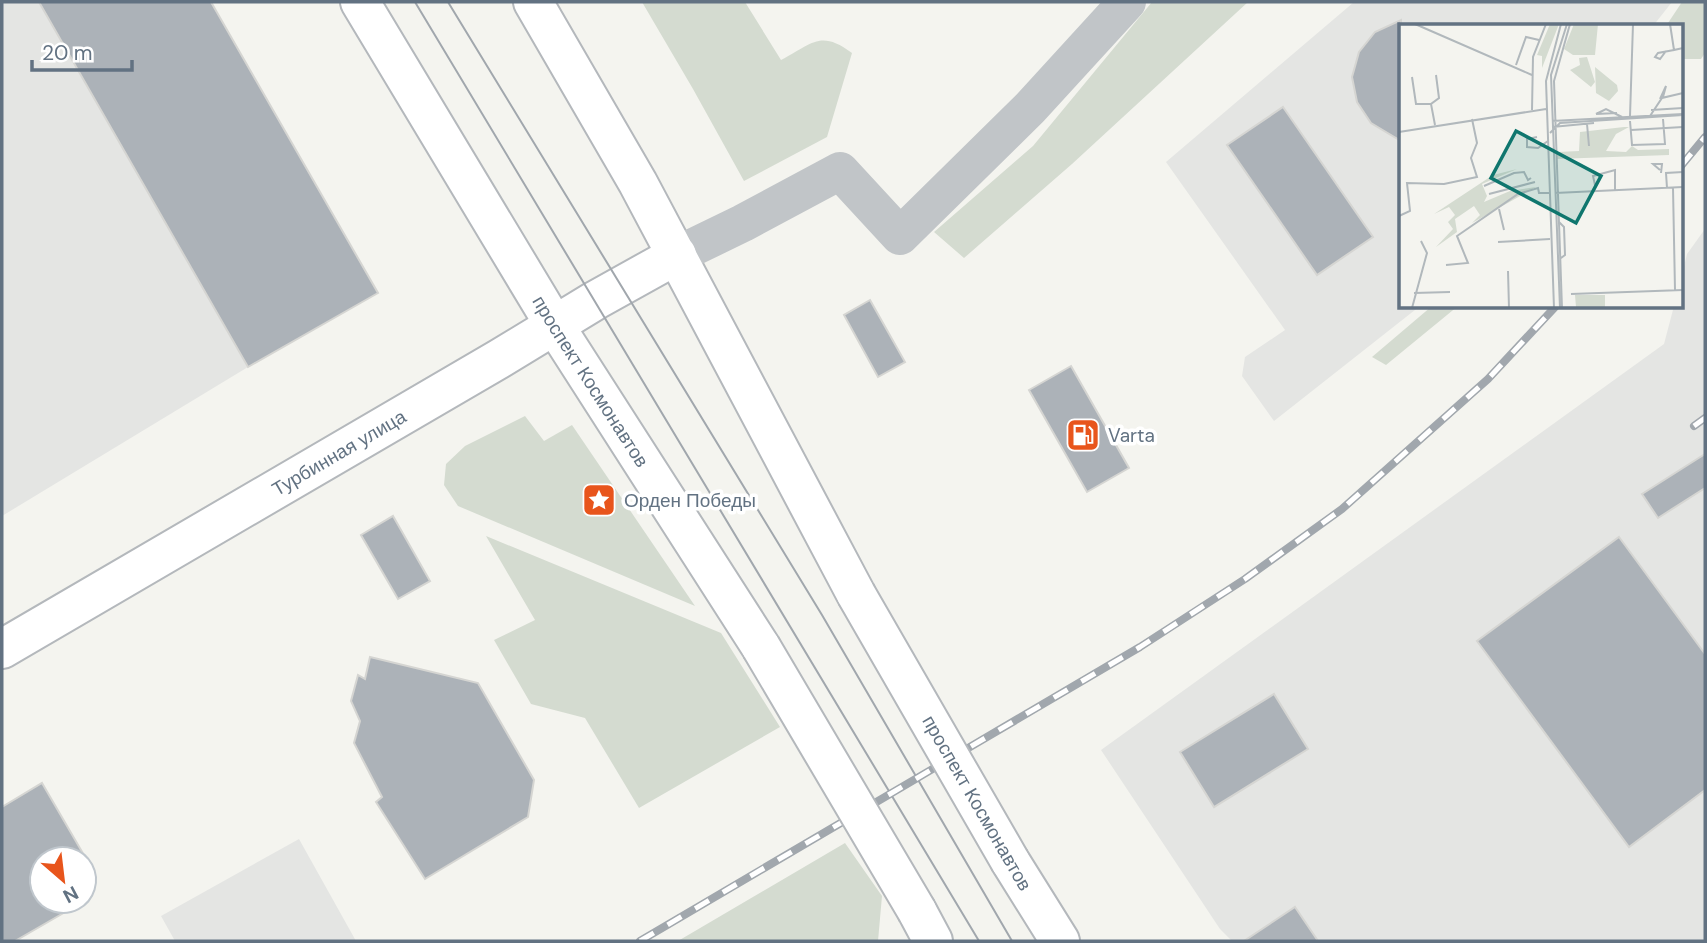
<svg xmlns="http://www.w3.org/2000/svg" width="1707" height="943" font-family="'DM Sans',sans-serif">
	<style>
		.built { fill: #e4e5e3 }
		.green { fill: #d4dbd0 }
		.building { fill: #acb2b8; stroke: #d5d5d2; stroke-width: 2 }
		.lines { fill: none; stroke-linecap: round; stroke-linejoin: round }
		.major-casing { stroke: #b4b8bc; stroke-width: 42 }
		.minor { stroke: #c1c5c8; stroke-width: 38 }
		.major { stroke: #fff; stroke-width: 38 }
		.tram { stroke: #a1a7ad; stroke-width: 2 }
		.rail-casing { stroke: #a1a7ad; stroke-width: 8 }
		.rail { stroke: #fff; stroke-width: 5; stroke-dasharray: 16; stroke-linecap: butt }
		.major-bridge-casing { stroke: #b4b8bc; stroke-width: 42; stroke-linecap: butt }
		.major-bridge { stroke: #fff; stroke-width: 38 }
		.labels { text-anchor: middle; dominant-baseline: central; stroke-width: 7; stroke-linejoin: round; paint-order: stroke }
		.street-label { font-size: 19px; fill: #627282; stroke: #fff }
		.poi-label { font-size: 19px; fill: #627282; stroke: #fff; text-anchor: start }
		.inset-road { fill: none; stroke: #b1b8bc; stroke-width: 2 }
		.view { fill: #0f766e; fill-opacity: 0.15; stroke: #0f766e; stroke-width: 3.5 }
		.inset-edge { fill: none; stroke: #627282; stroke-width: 3.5 }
	</style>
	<rect width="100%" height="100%" fill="#f4f4ef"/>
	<!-- built -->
	<path class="built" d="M 2,2 L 211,2 L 378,293 L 248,367 L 2,516 Z
		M 1354,2 L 1672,2 L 1653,26 L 1401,26 L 1401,306 L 1420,306 L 1274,421 L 1242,376 L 1245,357 L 1285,330 L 1166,162 Z
		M 1705,229 L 1705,941 L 1232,941 L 1220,929 L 1101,750 L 1664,344 L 1674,306 L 1681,306 L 1681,279 L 1687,254 Z
		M 299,839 L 356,941 L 175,941 L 161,916 Z"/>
	<!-- green -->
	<path class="green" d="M 642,2 L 745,2 L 781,60 C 812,44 820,29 852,53 L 827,137 L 744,181 L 693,89 Z
		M 1152,2 L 1248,2 L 1072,164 L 964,258 L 934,232 L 1033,146 Z
		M 1682,2 L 1705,2 L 1705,53 L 1701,59 L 1681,59 L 1681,26 L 1666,26 Z
		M 1432,306 L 1458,306 L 1386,365 L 1372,357 Z
		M 525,416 L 544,441 L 572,425 L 695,606 L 458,506 L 444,485 L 446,464 L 465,446 Z
		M 486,536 L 721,633 L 780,727 L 639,808 L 585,718 L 531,704 L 494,640 L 535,620 Z
		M 845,843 L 882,896 L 878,941 L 678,941 Z"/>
	<!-- building -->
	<path class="building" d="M 39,2 L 211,2 L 378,293 L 248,367 Z
		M 1401,20 L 1401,141 L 1371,123 L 1357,102 L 1352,77 L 1359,52 L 1375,32 Z
		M 1283,107 L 1373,237 L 1317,275 L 1227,145 Z
		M 870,300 L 905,362 L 878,377 L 844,315 Z
		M 1071,366 L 1129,468 L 1087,492 L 1029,390 Z
		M 1705,454 L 1705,488 L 1658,518 L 1642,494 Z
		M 393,516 L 430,581 L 398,599 L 361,535 Z
		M 1619,537 L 1705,654 L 1705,790 L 1629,847 L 1477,641 Z
		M 370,657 L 478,683 L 534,780 L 528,817 L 425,879 L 376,802 L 382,797 L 354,743 L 360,721 L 351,701 L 358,675 L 365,679 Z
		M 1274,694 L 1308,749 L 1214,807 L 1180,752 Z
		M 42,783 L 88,862 L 84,864 L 84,859 L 42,859 L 42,901 L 61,901 L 67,911 L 15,941 L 2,941 L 2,807 Z
		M 1295,907 L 1318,941 L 1244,941 Z"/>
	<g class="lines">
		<defs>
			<g id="major">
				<path id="s1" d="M 360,2 L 555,326 L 761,647"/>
				<path d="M 533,2 L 638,183 L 856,594"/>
				<path id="s2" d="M 2,649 L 499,359 L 596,300 L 677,255"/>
				<path d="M 1010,861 L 1060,941"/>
				<path d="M 917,911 L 933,941"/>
			</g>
		</defs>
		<!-- major casing -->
		<use href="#major" class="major-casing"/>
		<!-- minor -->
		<path class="minor" d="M 677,255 L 743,223 L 840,171 L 900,236 L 1030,108 L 1127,2"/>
		<!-- major -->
		<use href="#major" class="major"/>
		<!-- tram -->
		<path class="tram" d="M 415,2 L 979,941
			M 448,2 L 822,615 L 1012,941"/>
		<defs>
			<path id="rail" d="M 1681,166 L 1705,137
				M 1694,426 L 1705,418
				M 640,941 L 1140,647 L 1245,579 L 1342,509 L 1488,379 L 1556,306"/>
		</defs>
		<!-- rail casing -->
		<use href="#rail" class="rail-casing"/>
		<!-- rail -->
		<use href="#rail" class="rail"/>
		<defs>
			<path id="major-bridge" d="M 856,594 L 1010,861
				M 761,647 L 917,911"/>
		</defs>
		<!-- major-bridge casing -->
		<use href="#major-bridge" class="major-bridge-casing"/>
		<!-- major-bridge -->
		<use href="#major-bridge" class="major-bridge"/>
	</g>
	<!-- icons -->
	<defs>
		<symbol id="fuel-square" viewBox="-11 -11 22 22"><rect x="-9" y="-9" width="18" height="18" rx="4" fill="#e8551c" stroke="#fff"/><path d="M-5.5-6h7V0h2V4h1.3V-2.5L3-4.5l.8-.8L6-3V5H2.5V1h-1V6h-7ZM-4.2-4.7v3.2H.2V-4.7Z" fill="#fff"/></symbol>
		<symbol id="sight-square" viewBox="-11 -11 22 22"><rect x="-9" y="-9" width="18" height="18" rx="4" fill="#e8551c" stroke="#fff"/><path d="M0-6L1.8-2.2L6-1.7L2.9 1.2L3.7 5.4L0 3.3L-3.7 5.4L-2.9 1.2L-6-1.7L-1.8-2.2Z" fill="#fff"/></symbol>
	</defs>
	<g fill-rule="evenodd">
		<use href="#fuel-square" x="1064" y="416" width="38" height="38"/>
		<use href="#sight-square" x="580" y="481" width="38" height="38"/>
	</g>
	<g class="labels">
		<!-- street labels -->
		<g class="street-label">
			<text stroke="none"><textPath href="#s1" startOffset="444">проспект Космонавтов</textPath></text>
			<text stroke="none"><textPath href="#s2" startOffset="390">Турбинная улица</textPath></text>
			<text transform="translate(977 803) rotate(60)">проспект Космонавтов</text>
		</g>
		<!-- poi labels -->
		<g class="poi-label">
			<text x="1108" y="435">Varta</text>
			<text x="624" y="500">Орден Победы</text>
		</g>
	</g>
	<!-- overview -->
	<g transform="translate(1399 24)">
		<rect width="284" height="284" fill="#f4f4ef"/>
		<path d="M 151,0 L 160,0 L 143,44 L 143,32 L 138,31 ZM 175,0 L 199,0 L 196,31 L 174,31 L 165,25 ZM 188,33 L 196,58 L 192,63 L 171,46 L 181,41 L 180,34 ZM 196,43 L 218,61 L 219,67 L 210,77 L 197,69 ZM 225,103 L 230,103 L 217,110 L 207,127 L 227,128 L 233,122 L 239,126 L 270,125 L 270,131 L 157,135 L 159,128 L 180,127 L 181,108 ZM 118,145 L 83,160 L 88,172 L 85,178 L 111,167 L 137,163 L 73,199 L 81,191 L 75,182 L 56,195 L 58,208 L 37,223 L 54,205 L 49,198 L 56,191 L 50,183 L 35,190 L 94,151 ZM 176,271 L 206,271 L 206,283 L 177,283 Z" fill="#d4dbd0"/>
		<path class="inset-road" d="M 16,0 L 133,51M 271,0 L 275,26 L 284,24M 267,27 L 261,35 L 256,33 L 259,29 L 275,26M 117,41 L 127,13 L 140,16M 13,53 L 17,80 L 32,80M 261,75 L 267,62 L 264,73M 133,86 L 134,33 L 147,0M 252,86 L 284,84M 197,90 L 207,85 L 223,93M 197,90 L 218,89M 231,92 L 234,0M 251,92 L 263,74 L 284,69M 153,97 L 284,90M 231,97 L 233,121 L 266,120 L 264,95M 188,100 L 190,122M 36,101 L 32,80 L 40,74 L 37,51M 153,103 L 195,99M 232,106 L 284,103M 0,108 L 147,85M 151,109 L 161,99 L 284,91M 138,113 L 128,115 L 128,123 L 139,124 L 149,117M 261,146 L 254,140 L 263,140 L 262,149M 196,161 L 194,152 L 216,146 L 216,166M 85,162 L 115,149 L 125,148 L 129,156 L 132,154M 268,164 L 267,149 L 284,148M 274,164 L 276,266M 156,169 L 284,163M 90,170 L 136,158M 100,185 L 105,206M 0,192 L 11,187 L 8,159 L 45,160 L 78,153 L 72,134 L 78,119 L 73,95M 160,198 L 165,203 L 166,231 L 162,234M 99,218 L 151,215M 47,241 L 69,239 L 58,212 L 119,170 L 139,164 L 140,169 L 150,169M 109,247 L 110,284M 15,269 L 51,268M 172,270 L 284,266M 13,284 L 28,229 L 22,217M 155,284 L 147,57 L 162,0M 161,284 L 152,51 L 168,0M 163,284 L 155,57 L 171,0"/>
		<path class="view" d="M 117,107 L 202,152 L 177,199 L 92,154 Z"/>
		<rect width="284" height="284" class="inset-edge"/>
	</g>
	<!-- border -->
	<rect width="1707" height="943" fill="none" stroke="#627282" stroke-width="7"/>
	<!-- north arrow -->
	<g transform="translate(63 880) rotate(152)"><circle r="33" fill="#ffffff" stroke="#c0c7cd" stroke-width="2"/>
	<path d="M0-5L12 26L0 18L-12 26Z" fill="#e8551c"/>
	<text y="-10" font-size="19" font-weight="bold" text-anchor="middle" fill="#627282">N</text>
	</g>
	<!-- scale -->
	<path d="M32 60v10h100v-10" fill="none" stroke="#627282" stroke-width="3.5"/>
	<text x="42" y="60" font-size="21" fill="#627282" stroke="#ffffff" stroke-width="5" paint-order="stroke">20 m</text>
</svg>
